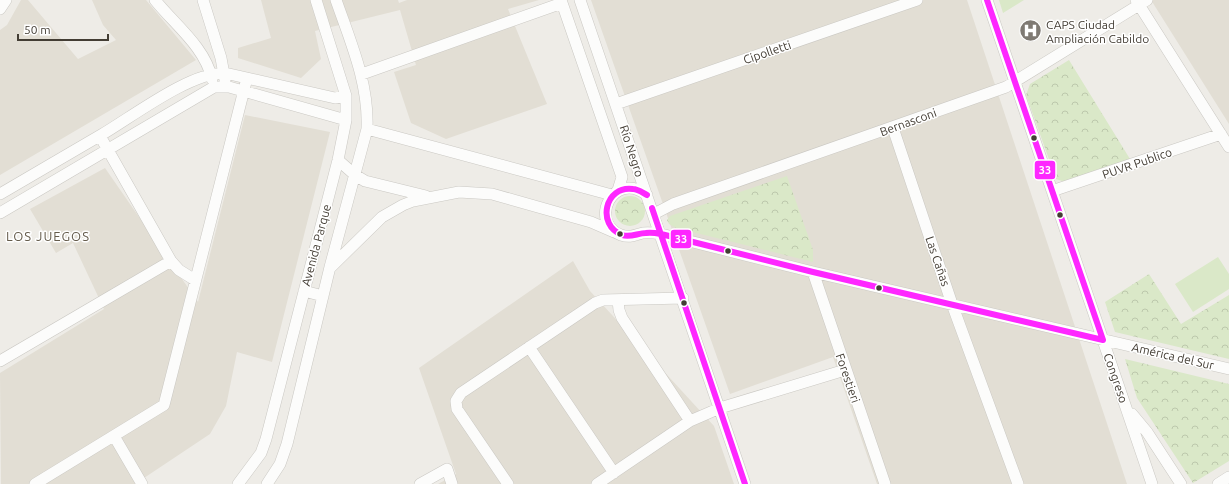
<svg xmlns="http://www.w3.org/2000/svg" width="1229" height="484" font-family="Ubuntu,sans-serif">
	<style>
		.residential { fill: #e2ded4 }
		.forest { fill: url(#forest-crowns) }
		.garden { fill: #dae8c8 }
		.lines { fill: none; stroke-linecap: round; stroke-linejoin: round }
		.minor-casing { stroke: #cac8c3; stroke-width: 12 }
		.minor { stroke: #fcfcfb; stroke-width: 11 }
		.bus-1-casing { stroke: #fff; stroke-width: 9 }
		.bus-1 { stroke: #fe27ff; stroke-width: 6 }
		.bus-dot { fill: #433d34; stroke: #fff; stroke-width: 1.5 }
		.labels { text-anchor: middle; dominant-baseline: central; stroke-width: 3; stroke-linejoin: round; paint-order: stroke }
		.poi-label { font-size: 12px; fill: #433d34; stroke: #fff; text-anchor: start }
		.street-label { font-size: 12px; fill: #433d34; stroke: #fff }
		.neighbourhood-label { font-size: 13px; letter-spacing: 1px; fill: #655c4c; stroke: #fff }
		.line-badge { stroke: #fff; stroke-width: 1.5 }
		.badge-label { font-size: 11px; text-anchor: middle; font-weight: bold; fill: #fff }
	</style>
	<defs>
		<pattern id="forest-crowns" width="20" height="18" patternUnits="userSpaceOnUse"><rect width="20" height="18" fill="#dae8c8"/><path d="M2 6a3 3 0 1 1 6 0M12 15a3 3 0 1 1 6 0" fill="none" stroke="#bcc8ac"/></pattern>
	</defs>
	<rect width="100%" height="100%" fill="#eeece7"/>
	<!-- residential -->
	<path class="residential" d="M 21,0 L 28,0 L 78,59 L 116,40 L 103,25 L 92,0 L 146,0 L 196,60 L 0,175 L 0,30 L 7,25 Z
		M 261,0 L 398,0 L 399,3 L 407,0 L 539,0 L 508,9 L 547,104 L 446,139 L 411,123 L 394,72 L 416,65 L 400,10 L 315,31 L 321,59 L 301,78 L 238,58 L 238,48 L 271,38 Z
		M 591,0 L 967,0 L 1127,484 L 877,484 L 833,357 L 730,394 Z
		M 1151,0 L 1229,0 L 1229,124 Z
		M 245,115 L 330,132 L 272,362 L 237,352 L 226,406 L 210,434 L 135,484 L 1,484 L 0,373 L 104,309 L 73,243 L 56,253 L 30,209 L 105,168 L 198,302 Z
		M 573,261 L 590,291 L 714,426 L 734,484 L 438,484 L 456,474 L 419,368 Z"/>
	<!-- forest -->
	<path class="forest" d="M 1069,60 L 1130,159 L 1065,182 L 1056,179 L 1026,95 L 1030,84 Z
		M 787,176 L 813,250 L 813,262 L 676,228 L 669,224 L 667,220 L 670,216 Z
		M615 211a15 15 0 1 1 30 0a15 15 0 1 1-30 0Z
		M 1149,274 L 1181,324 L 1229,295 L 1229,359 L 1115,332 L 1105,302 Z
		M 1125,359 L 1229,384 L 1229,461 L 1193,483 L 1137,398 Z"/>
	<!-- garden -->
	<path class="garden" d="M 999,0 L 1024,0 L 1003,13 Z
		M 1218,257 L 1229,274 L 1229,289 L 1193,312 L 1175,284 Z"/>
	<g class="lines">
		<defs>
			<path id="minor" d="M 155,0 C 175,25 205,47 212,79
				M 203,0 L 221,58 L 225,80
				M 561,0 L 622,177 L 618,190
				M 580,0 L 745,484
				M 987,0 L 1152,484
				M 1136,0 L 1229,147
				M 0,9 L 6,0
				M 362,74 L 562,3
				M 616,104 L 917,0
				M 893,128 L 952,304 L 1018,484
				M 367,129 L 612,195
				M 100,136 L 171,261 L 179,270 L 195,280
				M 338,160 L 355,175 L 365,181 L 426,196
				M 1052,191 L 1221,134
				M 0,194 C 34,174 67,155 101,135 C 132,117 190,72 225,73 L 335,98 L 346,96
				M 647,195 C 613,169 588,223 621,235 C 630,238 635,235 643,233 C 649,232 655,233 661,234 L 813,272 L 1229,369
				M 0,213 L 214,87 L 229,87 L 346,120
				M 654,214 L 673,204 L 1006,87 L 1147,0
				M 331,267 L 382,217 L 403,205 L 413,201 L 459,192 L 492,194 L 591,222 L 614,232
				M 813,272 L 885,484
				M 304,291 L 323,296
				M 618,300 L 619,310 L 622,318 L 690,421
				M 529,347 L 614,473
				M 0,361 L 171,261
				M 1132,414 L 1147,432 L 1181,484
				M 114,436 L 142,484
				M 35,484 L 164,405 L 247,78
				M 238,484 L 261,453 L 266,439 L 338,160 L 346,120 L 346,96 L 316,0
				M 267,484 L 280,464 L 287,444 L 330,267 L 367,129 C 369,84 351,43 336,0
				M 420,484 L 447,469 L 452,484
				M 508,484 L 457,409 L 456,401 L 461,393 L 595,303 L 603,300 L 683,298
				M 597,484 L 690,421 L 720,408 L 845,370
				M 1218,484 L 1229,477"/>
		</defs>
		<!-- minor casing -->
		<use href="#minor" class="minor-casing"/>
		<!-- minor -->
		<use href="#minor" class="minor"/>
		<defs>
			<path id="bus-1" d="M 987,0 L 1103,340
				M 647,195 C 643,193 638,189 633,189 C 605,185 596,225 622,235 C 630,238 638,233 646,233 C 651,232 656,233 661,234 L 813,272 L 1103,340
				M 652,208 L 745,484"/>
		</defs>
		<!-- bus-1 casing -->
		<use href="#bus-1" class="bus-1-casing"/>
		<!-- bus-1 -->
		<use href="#bus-1" class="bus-1"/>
	</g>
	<!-- icons -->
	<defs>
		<symbol id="hospital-disc" viewBox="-11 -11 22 22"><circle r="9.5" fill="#7f7a73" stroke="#fff"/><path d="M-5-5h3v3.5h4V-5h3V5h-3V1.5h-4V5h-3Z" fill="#fff"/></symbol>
	</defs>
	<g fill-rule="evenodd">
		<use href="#hospital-disc" x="1018" y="18" width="25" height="25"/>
	</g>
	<!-- markers -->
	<g class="bus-dot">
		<circle cx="1034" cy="138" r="3.5"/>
		<circle cx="1060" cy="215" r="3.5"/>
		<circle cx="620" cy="234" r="3.5"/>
		<circle cx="728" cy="251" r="3.5"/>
		<circle cx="879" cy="288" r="3.5"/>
		<circle cx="684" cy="303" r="3.5"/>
	</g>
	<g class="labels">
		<!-- poi labels -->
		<g class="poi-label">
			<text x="1046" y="24">CAPS Ciudad<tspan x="1046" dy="14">Ampliación Cabildo</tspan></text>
		</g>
		<!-- street labels -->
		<g class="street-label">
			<text transform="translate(767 52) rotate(-19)">Cipolletti</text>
			<text transform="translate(908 122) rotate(-20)">Bernasconi</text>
			<text transform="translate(632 151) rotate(72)">Río Negro</text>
			<text transform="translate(1137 163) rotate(-19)">PUVR Publico</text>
			<text transform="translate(316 245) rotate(-75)">Avenida Parque</text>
			<text transform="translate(938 261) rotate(71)">Las Cañas</text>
			<text transform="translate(1173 356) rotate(13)">América del Sur</text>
			<text transform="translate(848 378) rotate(71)">Forestieri</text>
			<text transform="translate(1116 378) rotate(71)">Congreso</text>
		</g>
		<!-- neighbourhood labels -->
		<g class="neighbourhood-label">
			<text x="48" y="236">LOS JUEGOS</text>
		</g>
	</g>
	<g class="line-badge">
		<rect x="1034" y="160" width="22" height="20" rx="4" fill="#fe27ff"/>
		<rect x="670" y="229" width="22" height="20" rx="4" fill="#fe27ff"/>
	</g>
	<g class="badge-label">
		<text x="1045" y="174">33</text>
		<text x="681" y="243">33</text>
	</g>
	<!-- scale -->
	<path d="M18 34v6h90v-6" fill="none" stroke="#433d34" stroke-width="2"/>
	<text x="24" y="34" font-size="12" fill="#433d34" stroke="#ffffff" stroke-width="3" paint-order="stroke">50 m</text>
</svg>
